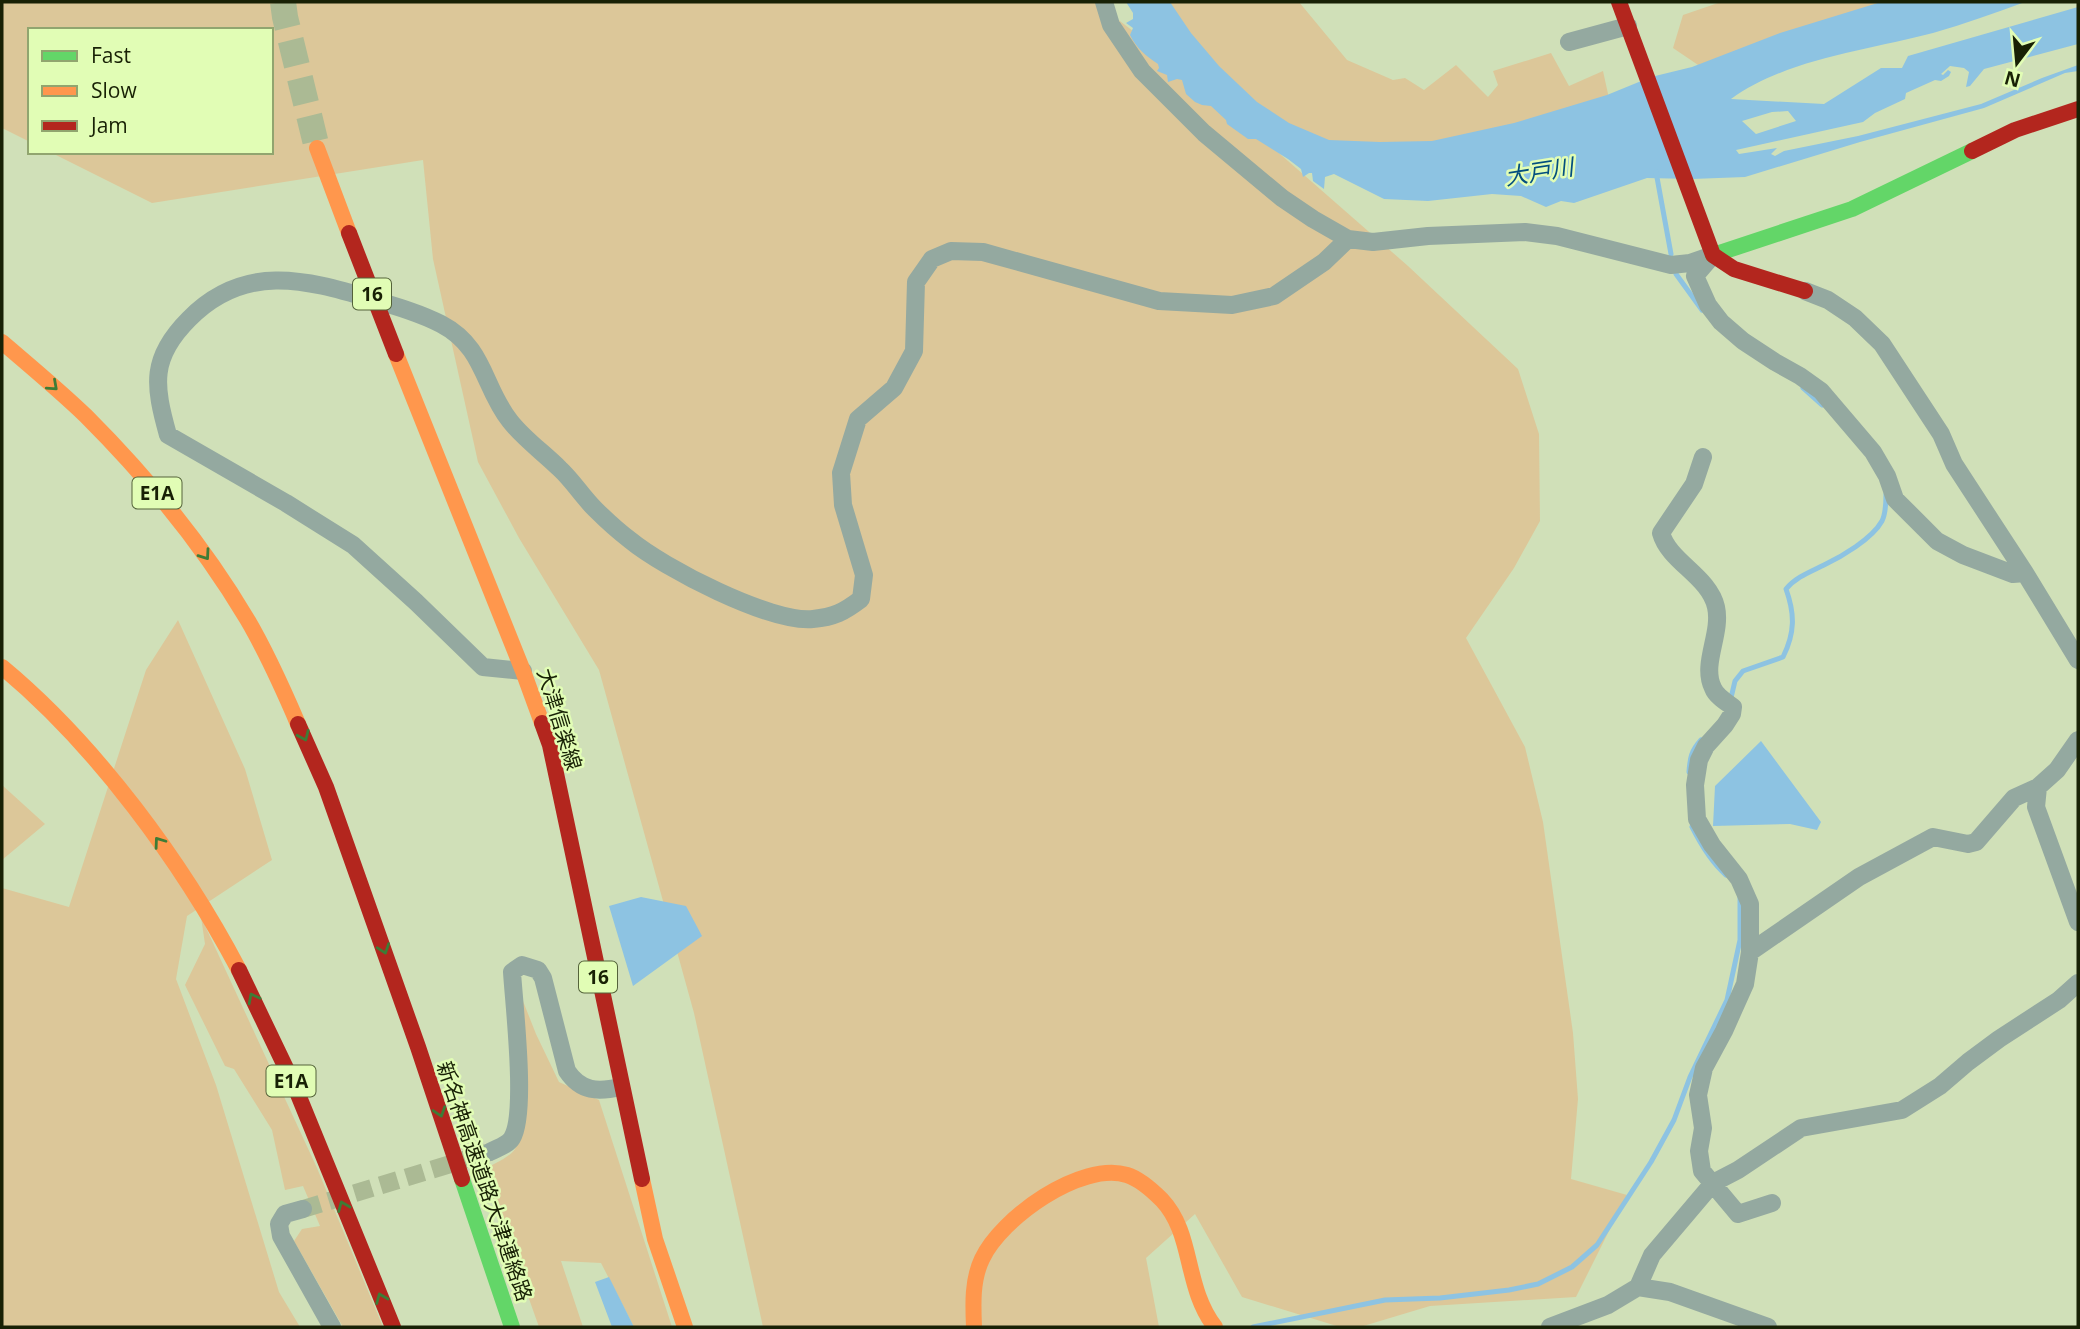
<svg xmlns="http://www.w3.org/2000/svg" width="2080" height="1329" font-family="'Open Sans','Noto Sans JP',sans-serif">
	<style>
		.green { fill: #dcc799 }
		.water { fill: #8dc3e2; fill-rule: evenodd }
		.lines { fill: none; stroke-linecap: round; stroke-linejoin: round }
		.stream { stroke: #8dc3e2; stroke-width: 5 }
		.street-tunnel { stroke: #abba94; stroke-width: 18; stroke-dasharray: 18 9; stroke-linecap: butt }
		.primary-tunnel { stroke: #abba94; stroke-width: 26; stroke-dasharray: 26 13; stroke-linecap: butt }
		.street { stroke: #94a9a0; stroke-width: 18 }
		.fast { stroke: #63d668; stroke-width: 16 }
		.slow { stroke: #ff974d; stroke-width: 16 }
		.jam { stroke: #b3261e; stroke-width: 16 }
		.jam-bridge { stroke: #b3261e; stroke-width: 16 }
		.oneway { stroke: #3e7c36 }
		.labels { text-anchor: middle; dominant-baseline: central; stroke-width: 5; stroke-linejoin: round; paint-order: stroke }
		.shield { fill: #e1fdb5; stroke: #54633a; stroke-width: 2 }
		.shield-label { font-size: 19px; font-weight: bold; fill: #182105 }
		.street-label { font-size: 21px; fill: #182105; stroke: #e1fdb5 }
		.water-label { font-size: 23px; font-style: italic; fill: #034f7f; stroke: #e1fdb5 }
	</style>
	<rect width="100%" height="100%" fill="#d0e0b8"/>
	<!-- green -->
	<path class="green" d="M 2,2 L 1095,2 L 1184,70 L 1408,266 L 1518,369 L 1539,434 L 1540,521 L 1514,568 L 1466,638 L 1525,747 L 1543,822 L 1573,1033 L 1578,1099 L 1571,1179 L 1627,1195 L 1576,1297 L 1430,1306 L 1360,1327 L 1340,1327 L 1242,1297 L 1195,1214 L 1146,1258 L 1159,1327 L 763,1327 L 694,1013 L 599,670 L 519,538 L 478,462 L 433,259 L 423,160 L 152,203 L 50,152 L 271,152 L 271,30 L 30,30 L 30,142 L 2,128 Z
		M 1157,2 L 1299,2 L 1347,60 L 1393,80 L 1405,78 L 1424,90 L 1456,65 L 1488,97 L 1498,85 L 1493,71 L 1551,53 L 1569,86 L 1603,71 L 1610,103 L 1509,137 L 1332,151 L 1253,109 Z
		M 1721,2 L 1920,2 L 1710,73 L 1673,48 L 1683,15 Z
		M 178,620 L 245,769 L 272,860 L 187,916 L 176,979 L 216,1085 L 279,1292 L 300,1327 L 2,1327 L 2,888 L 69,907 L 146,670 Z
		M 2,785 L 45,824 L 2,860 Z
		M 201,917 L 317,1168 L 383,1327 L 343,1327 L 294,1241 L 302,1229 L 320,1226 L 303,1186 L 285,1190 L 272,1130 L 234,1069 L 225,1066 L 185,985 L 205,944 Z
		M 519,991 L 536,1034 L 559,1082 L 599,1100 L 672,1327 L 634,1327 L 601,1263 L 561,1261 L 583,1327 L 539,1327 L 483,1169 C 491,1166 510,1157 515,1149 C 527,1132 520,1018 519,991 Z"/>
	<!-- water -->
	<path class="water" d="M 1126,2 L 1170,2 L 1191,33 L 1219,66 L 1257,102 L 1289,123 L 1329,140 L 1380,142 L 1432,141 L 1514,123 L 1607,95 L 1651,77 L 1692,67 L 1780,33 L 1881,2 L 2025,2 C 1995,13 1964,24 1933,33 C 1868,50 1786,59 1731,99 L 1824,104 L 1881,68 L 1902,68 L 1908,56 L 2078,7 L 2078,44 L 1984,69 L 1970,86 L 1966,87 L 1969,72 L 1964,68 L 1950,66 L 1941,74 L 1943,75 L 1948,70 L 1951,72 L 1949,76 L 1941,81 L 1935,80 L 1906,93 L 1905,99 L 1875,113 L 1863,122 L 1736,150 L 1739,154 L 1777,148 L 1771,154 L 1775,156 L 1784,151 L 1858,136 L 1981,104 L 2042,78 L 2078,65 L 2078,71 L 2065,73 L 1984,108 L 1860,142 L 1745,177 L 1692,179 L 1647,178 L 1574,203 L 1561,201 L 1546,207 L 1521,196 L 1492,194 L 1428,201 L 1384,199 L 1334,174 L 1325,177 L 1324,189 L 1313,181 L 1312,173 L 1309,173 L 1303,177 L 1301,169 L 1288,159 L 1256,139 L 1248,139 L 1227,124 L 1226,120 L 1211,106 L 1202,105 L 1195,102 L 1186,94 L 1182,80 L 1177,79 L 1168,82 L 1167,75 L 1157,71 L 1159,68 L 1158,64 C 1146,56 1137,49 1130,35 L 1133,28 L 1126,23 L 1133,19 L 1133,13 ZM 1788,111 L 1796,121 L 1756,134 L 1742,121 L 1772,112 Z
		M 1761,741 L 1821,822 L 1817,830 L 1790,824 L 1713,826 L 1715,786 Z
		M 641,897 L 686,906 L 702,936 L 633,986 L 609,906 Z
		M 609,1277 L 634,1327 L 612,1327 L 595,1282 Z"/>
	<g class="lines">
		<!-- stream -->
		<path class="stream" d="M 1656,172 L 1671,254
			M 1676,274 L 1702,310
			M 1803,388 L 1822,405
			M 1730,702 L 1735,681 L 1743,671 L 1783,657 C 1795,633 1795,614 1786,589 C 1796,577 1810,572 1824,565 C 1841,557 1872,539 1882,521 C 1886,513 1886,503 1886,494
			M 1689,772 C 1690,758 1691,751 1701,740
			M 1692,827 C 1701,845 1711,862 1726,875
			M 1253,1327 L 1385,1300 L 1440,1298 L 1509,1290 L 1538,1284 L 1572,1267 L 1597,1245 L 1651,1162 L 1674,1120 L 1690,1077 L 1727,1000 L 1740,940 L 1740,898"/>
		<!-- street-tunnel -->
		<path class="street-tunnel" d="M 303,1209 L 490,1152"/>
		<!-- primary-tunnel -->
		<path class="primary-tunnel" d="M 283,2 L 285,17 L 317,148"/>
		<!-- street -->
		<path class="street" d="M 1104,2 L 1111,25 L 1142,71 L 1204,133 L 1282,198 L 1313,219 L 1348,239 L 1373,242 L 1428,236 L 1525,232 L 1557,236 L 1671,265 L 1690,263 L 1713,255
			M 1569,42 L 1628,26
			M 1713,255 L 1695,276 L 1708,305 L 1721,322 L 1743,341 L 1775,362 L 1800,376 L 1821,391 L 1873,452 L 1887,476 L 1895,499 L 1937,541 L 1963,555 L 2013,574 L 2025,573
			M 1805,291 L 1828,300 L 1855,318 L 1882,344 L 1941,434 L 1954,464 L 2025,573 L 2078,660
			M 1703,457 L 1694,484 L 1661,533 C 1669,562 1709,576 1716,607 C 1722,634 1701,664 1713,688 C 1716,696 1726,702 1733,707 L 1732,714 L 1725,725 L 1706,746 L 1699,760 L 1695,785 L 1697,819 L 1712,845 L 1739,879 L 1750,904 L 1750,952 L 1745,984 L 1724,1031 L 1704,1068 L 1698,1095 L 1703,1128 L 1699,1151 L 1702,1171 L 1738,1214 L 1772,1203
			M 523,671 L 483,667 L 416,602 L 353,545 L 286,503 L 168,435 C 154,385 150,358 189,319 C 244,263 305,279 371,299 C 395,306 420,313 441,324 C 485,347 483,387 510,421 C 524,439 544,453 560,469 C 573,481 582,496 595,509 C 606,520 618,531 630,540 C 664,568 770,623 813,619 C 834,617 844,612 861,599 L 864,575 L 843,505 L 841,473 L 858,419 L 894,388 L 914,351 L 916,282 L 932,259 L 951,251 L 983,252 L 1159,301 L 1232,305 L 1274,296 L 1324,262 L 1348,239
			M 2038,787 L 2036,807 L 2078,922
			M 1750,952 L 1859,877 L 1933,837 L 1968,844 L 1976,842 L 2014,798 L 2038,787 L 2057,770 L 2078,740
			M 490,1152 C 497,1148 508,1145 512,1138 C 527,1114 514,1005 512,972 L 522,965 L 538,970 L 543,978 L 567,1071 C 581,1092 598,1092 621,1087
			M 303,1209 L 285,1214 L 279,1224 L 281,1236 L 332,1327
			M 1638,1287 L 1670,1292 L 1768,1327
			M 1550,1327 L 1608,1305 L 1638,1287 L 1652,1255 L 1713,1183 L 1738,1170 L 1801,1128 L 1902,1110 L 1940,1086 L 1968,1062 L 1999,1039 L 2059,1000 L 2078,983"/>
		<!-- fast -->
		<path class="fast" d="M 1713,255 L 1852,209 L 1972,151
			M 462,1179 L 512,1327"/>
		<!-- slow -->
		<path class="slow" d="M 317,148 L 349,233
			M 2,342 C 30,366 59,390 86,416 C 147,477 203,545 247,619 C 267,653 283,689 298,724
			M 396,354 L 523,671 L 542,723
			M 2,667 C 96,745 182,862 239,970
			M 642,1179 L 655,1239 L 685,1327
			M 974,1327 C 973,1304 972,1280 982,1259 C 1001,1218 1081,1161 1127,1175 C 1140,1179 1153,1191 1162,1200 C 1194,1234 1184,1287 1215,1327"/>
		<!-- jam -->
		<path class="jam" d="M 1619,2 L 1713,255 L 1734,269 L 1805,291
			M 1972,151 L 2015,130 L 2078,109
			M 542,723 L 550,745 L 642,1179
			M 298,724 L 326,787 L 418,1047 L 462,1179
			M 239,970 L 295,1087 L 393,1327"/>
		<!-- jam-bridge -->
		<path class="jam-bridge" d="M 349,233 L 396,354"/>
	</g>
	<!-- one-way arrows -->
	<defs><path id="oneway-chevron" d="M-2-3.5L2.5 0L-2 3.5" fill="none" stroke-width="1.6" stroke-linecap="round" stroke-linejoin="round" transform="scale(1.75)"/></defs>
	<g class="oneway">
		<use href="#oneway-chevron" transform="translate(53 386) rotate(42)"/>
		<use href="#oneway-chevron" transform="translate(205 555) rotate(55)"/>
		<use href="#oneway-chevron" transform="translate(304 736) rotate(66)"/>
		<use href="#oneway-chevron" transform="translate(159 842) rotate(-126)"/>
		<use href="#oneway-chevron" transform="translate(384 949) rotate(71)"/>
		<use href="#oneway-chevron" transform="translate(253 998) rotate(-117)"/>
		<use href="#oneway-chevron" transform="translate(440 1112) rotate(72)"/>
		<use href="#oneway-chevron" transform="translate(343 1206) rotate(-112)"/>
		<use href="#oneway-chevron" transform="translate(381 1298) rotate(-112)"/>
	</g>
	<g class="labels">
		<!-- shield labels -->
		<g class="shield">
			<rect x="353" y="278.5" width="38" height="31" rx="5"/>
			<rect x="132.5" y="477.5" width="49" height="31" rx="5"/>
			<rect x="579" y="961.5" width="38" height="31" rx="5"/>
			<rect x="266.5" y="1065.5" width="49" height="31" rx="5"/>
		</g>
		<g class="shield-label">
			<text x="372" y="294">16</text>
			<text x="157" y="493">E1A</text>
			<text x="598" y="977">16</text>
			<text x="291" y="1081">E1A</text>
		</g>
		<!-- street labels -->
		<g class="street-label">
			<text transform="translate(560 719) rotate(73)">大津信楽線</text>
			<text transform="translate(485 1181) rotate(71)">新名神高速道路大津連絡路</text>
		</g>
		<!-- water labels -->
		<g class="water-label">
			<text transform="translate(1539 171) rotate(-9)">大戸川</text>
		</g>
	</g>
	<!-- border -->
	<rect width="2080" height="1329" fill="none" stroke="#182105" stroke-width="7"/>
	<!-- legend -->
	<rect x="28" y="28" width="245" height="126" fill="#e1fdb5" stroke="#91a56f" stroke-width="2"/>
	<rect x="42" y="51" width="35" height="10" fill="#63d668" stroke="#91a56f" stroke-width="2"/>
	<text x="91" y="63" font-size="21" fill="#182105">Fast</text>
	<rect x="42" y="86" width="35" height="10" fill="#ff974d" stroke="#91a56f" stroke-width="2"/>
	<text x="91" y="98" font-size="21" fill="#182105">Slow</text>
	<rect x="42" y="121" width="35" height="10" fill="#b3261e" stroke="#91a56f" stroke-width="2"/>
	<text x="91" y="133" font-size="21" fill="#182105">Jam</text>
	<!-- north arrow -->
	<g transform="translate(2017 63) rotate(196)" stroke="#e1fdb5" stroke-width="5" paint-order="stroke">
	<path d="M0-5L12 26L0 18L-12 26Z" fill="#182105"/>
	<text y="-10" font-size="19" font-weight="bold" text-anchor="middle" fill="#182105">N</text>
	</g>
</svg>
